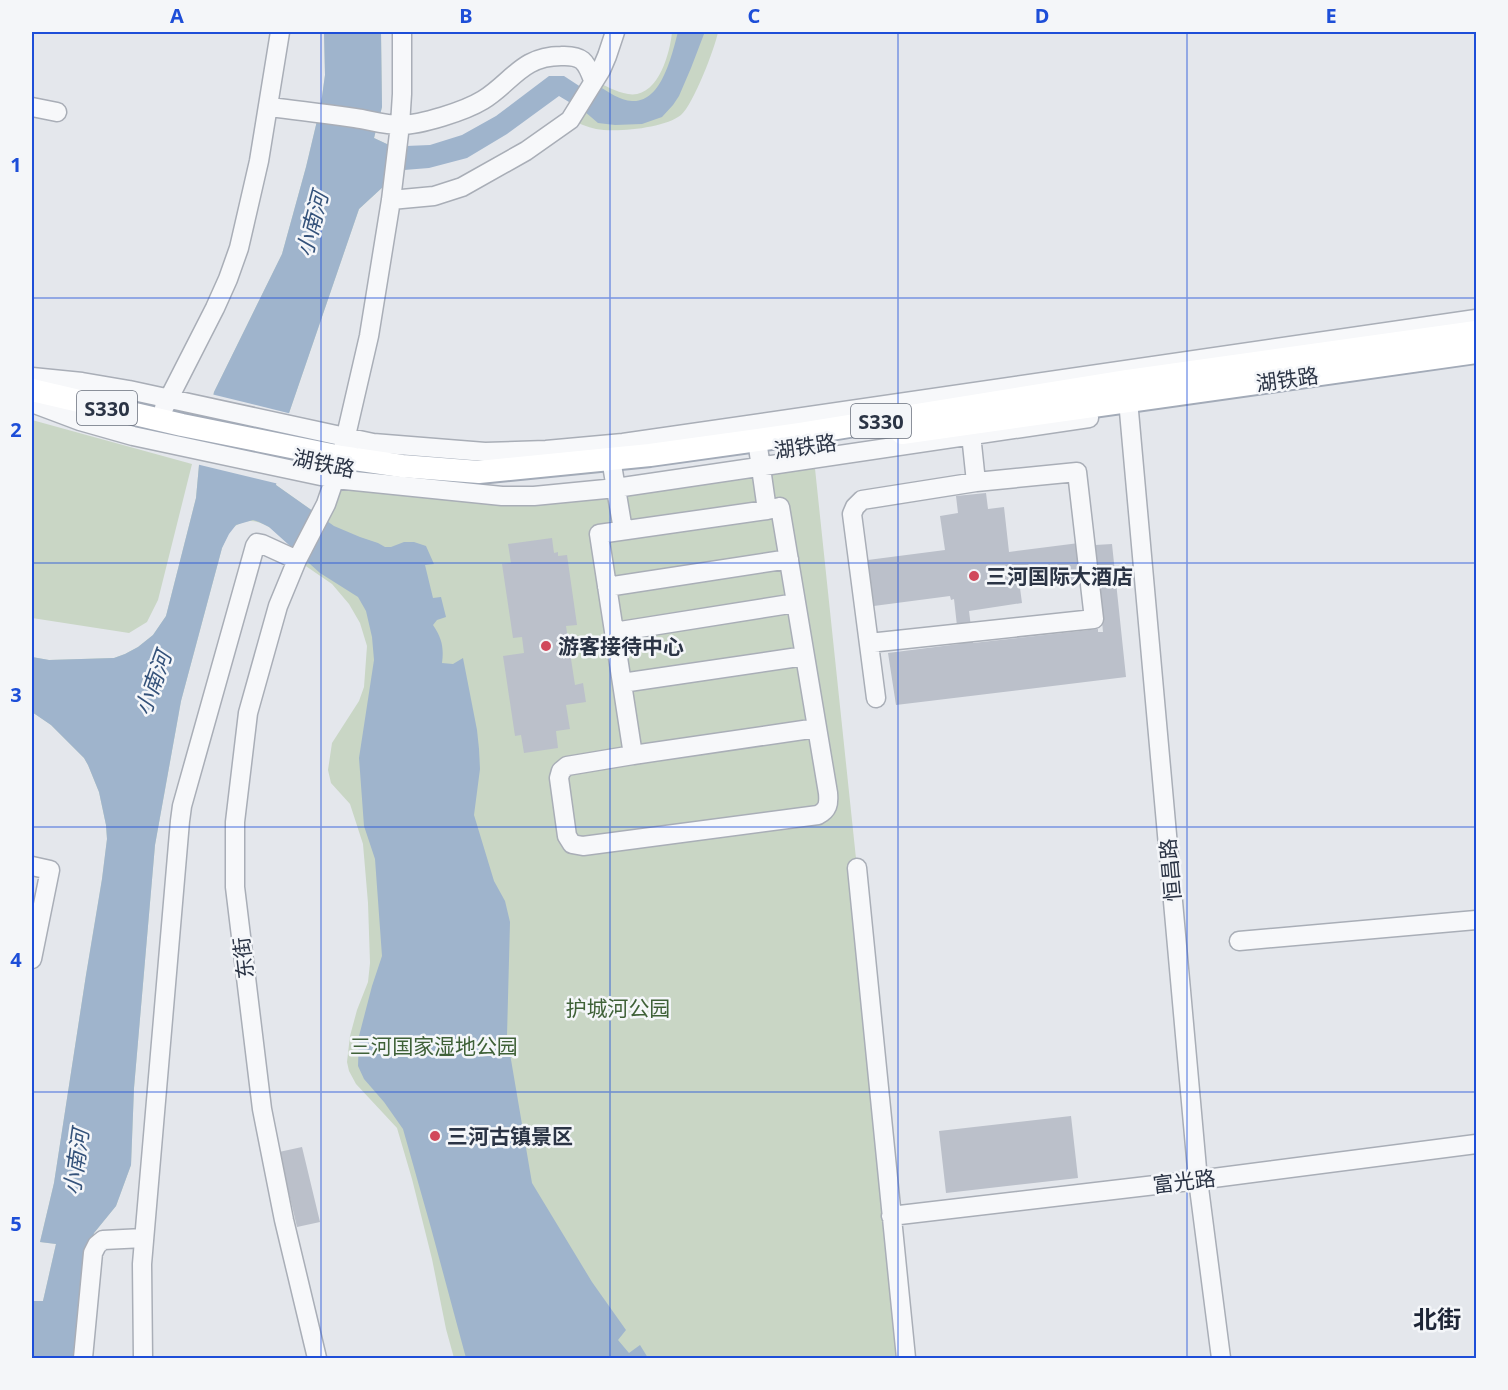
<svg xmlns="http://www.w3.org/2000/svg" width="1508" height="1390" font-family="'Noto Sans','Noto Sans SC',sans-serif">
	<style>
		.green { fill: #c9d6c5 }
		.water { fill: #9fb4cc }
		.pier { fill: #e4e7ec }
		.building { fill: #bbc0ca }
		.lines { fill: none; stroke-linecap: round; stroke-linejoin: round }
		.minor-casing { stroke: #a9aeb7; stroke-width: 21 }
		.major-casing { stroke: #a3abb8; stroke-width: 26 }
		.minor { stroke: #f7f8fa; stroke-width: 18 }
		.major { stroke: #fff; stroke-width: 22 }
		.grid { fill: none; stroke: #1d4ed8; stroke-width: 1.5; stroke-opacity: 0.55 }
		.poi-dot { fill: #d1495b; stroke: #f4f6f9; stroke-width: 2 }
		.labels { text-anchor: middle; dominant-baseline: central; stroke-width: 5; stroke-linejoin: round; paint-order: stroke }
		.shield { fill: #f4f6f9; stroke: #676e7b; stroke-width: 1.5 }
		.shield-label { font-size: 20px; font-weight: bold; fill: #2b3445 }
		.street-label { font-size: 21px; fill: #2b3445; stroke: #f4f6f9 }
		.poi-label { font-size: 21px; font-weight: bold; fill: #2b3445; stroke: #f4f6f9; text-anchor: start }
		.park-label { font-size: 21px; fill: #3f6138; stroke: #f4f6f9 }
		.water-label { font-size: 22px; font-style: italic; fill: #34527a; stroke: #f4f6f9 }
		.quarter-label { font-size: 24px; font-weight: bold; fill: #1d2536; stroke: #f4f6f9 }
		.neatline { fill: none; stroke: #1d4ed8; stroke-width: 2 }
		.grid-label { font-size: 20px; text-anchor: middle; font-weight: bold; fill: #1d4ed8 }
	</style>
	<rect width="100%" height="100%" fill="#e4e7ec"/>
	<!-- green -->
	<path class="green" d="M 324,32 L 381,32 L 382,107 L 374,138 L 389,145 L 385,185 L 359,209 L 287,419 L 276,485 L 320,516 L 335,479 L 502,496 L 814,459 L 857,868 L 906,1358 L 454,1358 L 446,1329 L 432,1259 L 412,1179 L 397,1128 L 356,1084 L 349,1071 L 347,1062 L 350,1036 L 357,1010 L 368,982 L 370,963 L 368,903 L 363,844 L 350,804 L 331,783 L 328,770 L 332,743 L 359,701 L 364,687 L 367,646 L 360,623 L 349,604 L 332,584 L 297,560 L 300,554 C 284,540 261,510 237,525 C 229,529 225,541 222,548 L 181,701 L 155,845 L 134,1088 L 131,1165 L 116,1206 L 94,1233 L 90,1249 L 32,1358 L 32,1301 L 43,1301 L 56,1244 L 40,1242 L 54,1183 L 86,975 L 102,879 L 107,839 L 106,825 L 99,792 L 88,765 L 84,758 L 51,725 L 32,712 L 32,657 L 49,660 L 114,658 L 125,654 L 138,647 L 153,635 L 166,616 L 196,498 L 199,465 L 214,392 L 282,254 L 306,167 L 321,104 L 325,75 Z
		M 672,32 L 718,32 C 715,48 693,105 681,115 C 665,128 616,133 596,129 C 587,127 579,123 570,120 L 593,80 C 604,85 616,92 628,94 C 658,99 670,53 672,32 Z
		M 32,420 L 192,464 L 158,600 L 147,622 L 129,633 L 32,618 Z"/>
	<!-- water -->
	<path class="water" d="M 324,32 L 381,32 L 382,107 L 374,138 L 389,145 L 385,185 L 359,209 L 287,419 L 276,485 L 334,526 L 360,537 L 378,543 L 385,547 L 391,547 L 404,542 L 414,542 L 426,546 L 434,564 L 425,565 L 433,598 L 441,597 L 446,617 L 437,620 L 433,625 C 442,638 444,648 442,663 L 453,664 L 463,658 L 477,730 L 479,749 L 480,769 L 474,815 L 494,881 L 505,901 L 510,922 L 507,1036 L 532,1183 L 592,1282 L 626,1330 L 618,1340 L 629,1353 L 640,1345 L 648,1358 L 466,1358 L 431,1228 L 403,1129 L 384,1102 L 364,1079 L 358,1066 L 359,1036 L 372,986 L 382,956 L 375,859 L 364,826 L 359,758 L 374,660 L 372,637 L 366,611 L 358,597 L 320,573 L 269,527 L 259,522 L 253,520 L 236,525 L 229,534 L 222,548 L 181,701 L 155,845 L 134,1088 L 131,1165 L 116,1206 L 94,1233 L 90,1249 L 78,1358 L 32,1358 L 32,1301 L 43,1301 L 56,1244 L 40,1242 L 54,1183 L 86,975 L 102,879 L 107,839 L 106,825 L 99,792 L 88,765 L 84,758 L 51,725 L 32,712 L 32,657 L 49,660 L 114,658 L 125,654 L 138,647 L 153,635 L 166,616 L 196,498 L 199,465 L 214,392 L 282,254 L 306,167 L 321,104 L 325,75 Z
		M 678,32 L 704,32 L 704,34 L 691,68 L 679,96 L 673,105 L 662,117 L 642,124 L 615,125 L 598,123 L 584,111 L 559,96 L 507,134 L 467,158 L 429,168 L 404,170 L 406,146 L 430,145 L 462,135 L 496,116 L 549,76 L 564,76 L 590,93 L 598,86 C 608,91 620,101 632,101 C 662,103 672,54 678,32 Z"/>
	<!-- pier -->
	<path class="pier" d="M 211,394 L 292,414 L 279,484 L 196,464 Z"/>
	<!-- building -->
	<path class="building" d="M 986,493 L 988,509 L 1004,507 L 1009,552 L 1079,543 L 1084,580 L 1020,588 L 1022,603 L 969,611 L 973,643 L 1098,629 L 1098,632 L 1103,632 L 1095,545 L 1112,544 L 1126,677 L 896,705 L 888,653 L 959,644 L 954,599 L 951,600 L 950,596 L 866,607 L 860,561 L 945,550 L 940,516 L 958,513 L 956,496 Z
		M 552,538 L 554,553 L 558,552 L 558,556 L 567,555 L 577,625 L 566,626 L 575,685 L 583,683 L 586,702 L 566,705 L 570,729 L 556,731 L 558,748 L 524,753 L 521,735 L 515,736 L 503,656 L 524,653 L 522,637 L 513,638 L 502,564 L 511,563 L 508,544 Z
		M 1071,1116 L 1078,1178 L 946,1193 L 939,1131 Z
		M 302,1147 L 320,1222 L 297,1227 L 279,1152 Z"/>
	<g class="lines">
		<defs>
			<path id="minor" d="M 32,107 L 57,112
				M 268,107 C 297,110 326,114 355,118 C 369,120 385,125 400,125 C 421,125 465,111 483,100 C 512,82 522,56 561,56 C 582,55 586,61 593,80
				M 391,200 L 434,196 L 462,187 L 526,151 L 570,120 L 601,70 L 607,56 L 615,32
				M 32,377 L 82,382 L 129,390 L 373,443 L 485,452 L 546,450 L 623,443 L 1476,319
				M 1127,389 L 1198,1180 L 1221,1358
				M 32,403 L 80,421 L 133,436 L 335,479 L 502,496 L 534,496 L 616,488 L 1089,418
				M 164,408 L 215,308 L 228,279 L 239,248 L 259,161 L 280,32
				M 757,440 L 767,510 L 599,534 L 633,755 L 817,728
				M 611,459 L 623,530
				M 607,587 L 789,559
				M 614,632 L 796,603
				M 869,643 L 1094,619 L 1077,472 L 976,482
				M 622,683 L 805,656
				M 876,698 L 852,514 L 855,507 L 862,500 L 976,482 L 970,425
				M 633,755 L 567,766 L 561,771 L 559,778 L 567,836 L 572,844 L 583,846 L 818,815 C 828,810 829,804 828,793 L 780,507 L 767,510
				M 32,866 L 50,870 L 32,959
				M 857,868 L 906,1358
				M 1239,941 L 1476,920
				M 891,1216 L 1198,1180 L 1476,1144
				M 83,1358 L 93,1253 L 97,1245 L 103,1240 L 144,1238
				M 143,1358 L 142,1264 L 180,821 L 182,806 L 255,546 L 257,543 L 262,544 L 297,560
				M 317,1358 L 284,1220 L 262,1109 L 235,887 L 235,822 L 248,713 L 278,606 L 297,560 L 326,504 L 339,466 L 369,336 L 391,200 L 400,125 L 402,94 L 402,32"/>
			<path id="major" d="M 32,390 L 182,425 L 341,457 L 402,466 L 479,472 L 650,455 L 800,434 L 1126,381 L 1476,332
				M 902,433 L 1476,352"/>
		</defs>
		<!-- minor casing -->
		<use href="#minor" class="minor-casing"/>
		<!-- major casing -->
		<use href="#major" class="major-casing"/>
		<!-- minor -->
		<use href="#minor" class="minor"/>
		<!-- major -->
		<use href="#major" class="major"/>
	</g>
	<!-- grid -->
	<path class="grid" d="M 321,32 L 321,1358M 610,32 L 610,1358M 898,32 L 898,1358M 1187,32 L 1187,1358M 32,298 L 1476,298M 32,563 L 1476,563M 32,827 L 1476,827M 32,1092 L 1476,1092"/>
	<!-- markers -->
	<g class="poi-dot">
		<circle cx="974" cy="576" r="6"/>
		<circle cx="546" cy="646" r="6"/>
		<circle cx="435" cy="1136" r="6"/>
	</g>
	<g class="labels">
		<!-- shield labels -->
		<g class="shield">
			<rect x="77" y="391" width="60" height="34" rx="4.5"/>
			<rect x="851" y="404" width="60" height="34" rx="4.5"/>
		</g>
		<g class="shield-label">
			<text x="107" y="408">S330</text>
			<text x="881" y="421">S330</text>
		</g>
		<!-- street labels -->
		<g class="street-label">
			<text transform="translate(1287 379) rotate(-8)">湖铁路</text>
			<text transform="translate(805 446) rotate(-8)">湖铁路</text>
			<text transform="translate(324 463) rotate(12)">湖铁路</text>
			<text transform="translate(1170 870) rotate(-95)">恒昌路</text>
			<text transform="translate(243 958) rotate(-97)">东街</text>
			<text transform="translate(1184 1181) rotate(-7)">富光路</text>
		</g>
		<!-- poi labels -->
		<g class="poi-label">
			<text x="986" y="576">三河国际大酒店</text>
			<text x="558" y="646">游客接待中心</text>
			<text x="447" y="1136">三河古镇景区</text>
		</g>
		<!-- park labels -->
		<g class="park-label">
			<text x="618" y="1008">护城河公园</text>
			<text x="434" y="1046">三河国家湿地公园</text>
		</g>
		<!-- water labels -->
		<g class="water-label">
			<text transform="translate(311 224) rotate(-75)">小南河</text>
			<text transform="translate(152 683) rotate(-70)">小南河</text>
			<text transform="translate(75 1162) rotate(-82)">小南河</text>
		</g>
		<!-- quarter labels -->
		<g class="quarter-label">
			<text x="1437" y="1318">北街</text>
		</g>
	</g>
	<!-- border -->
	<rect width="1508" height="1390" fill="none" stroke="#f4f6f9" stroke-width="66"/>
	<rect x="33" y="33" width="1442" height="1324" class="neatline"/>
	<g class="grid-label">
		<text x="177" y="23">A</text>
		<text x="466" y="23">B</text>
		<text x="754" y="23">C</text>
		<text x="1042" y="23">D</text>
		<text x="1331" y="23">E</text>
		<text x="16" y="172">1</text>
		<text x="16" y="437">2</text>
		<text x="16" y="702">3</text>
		<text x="16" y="967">4</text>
		<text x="16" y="1231">5</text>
	</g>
</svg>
